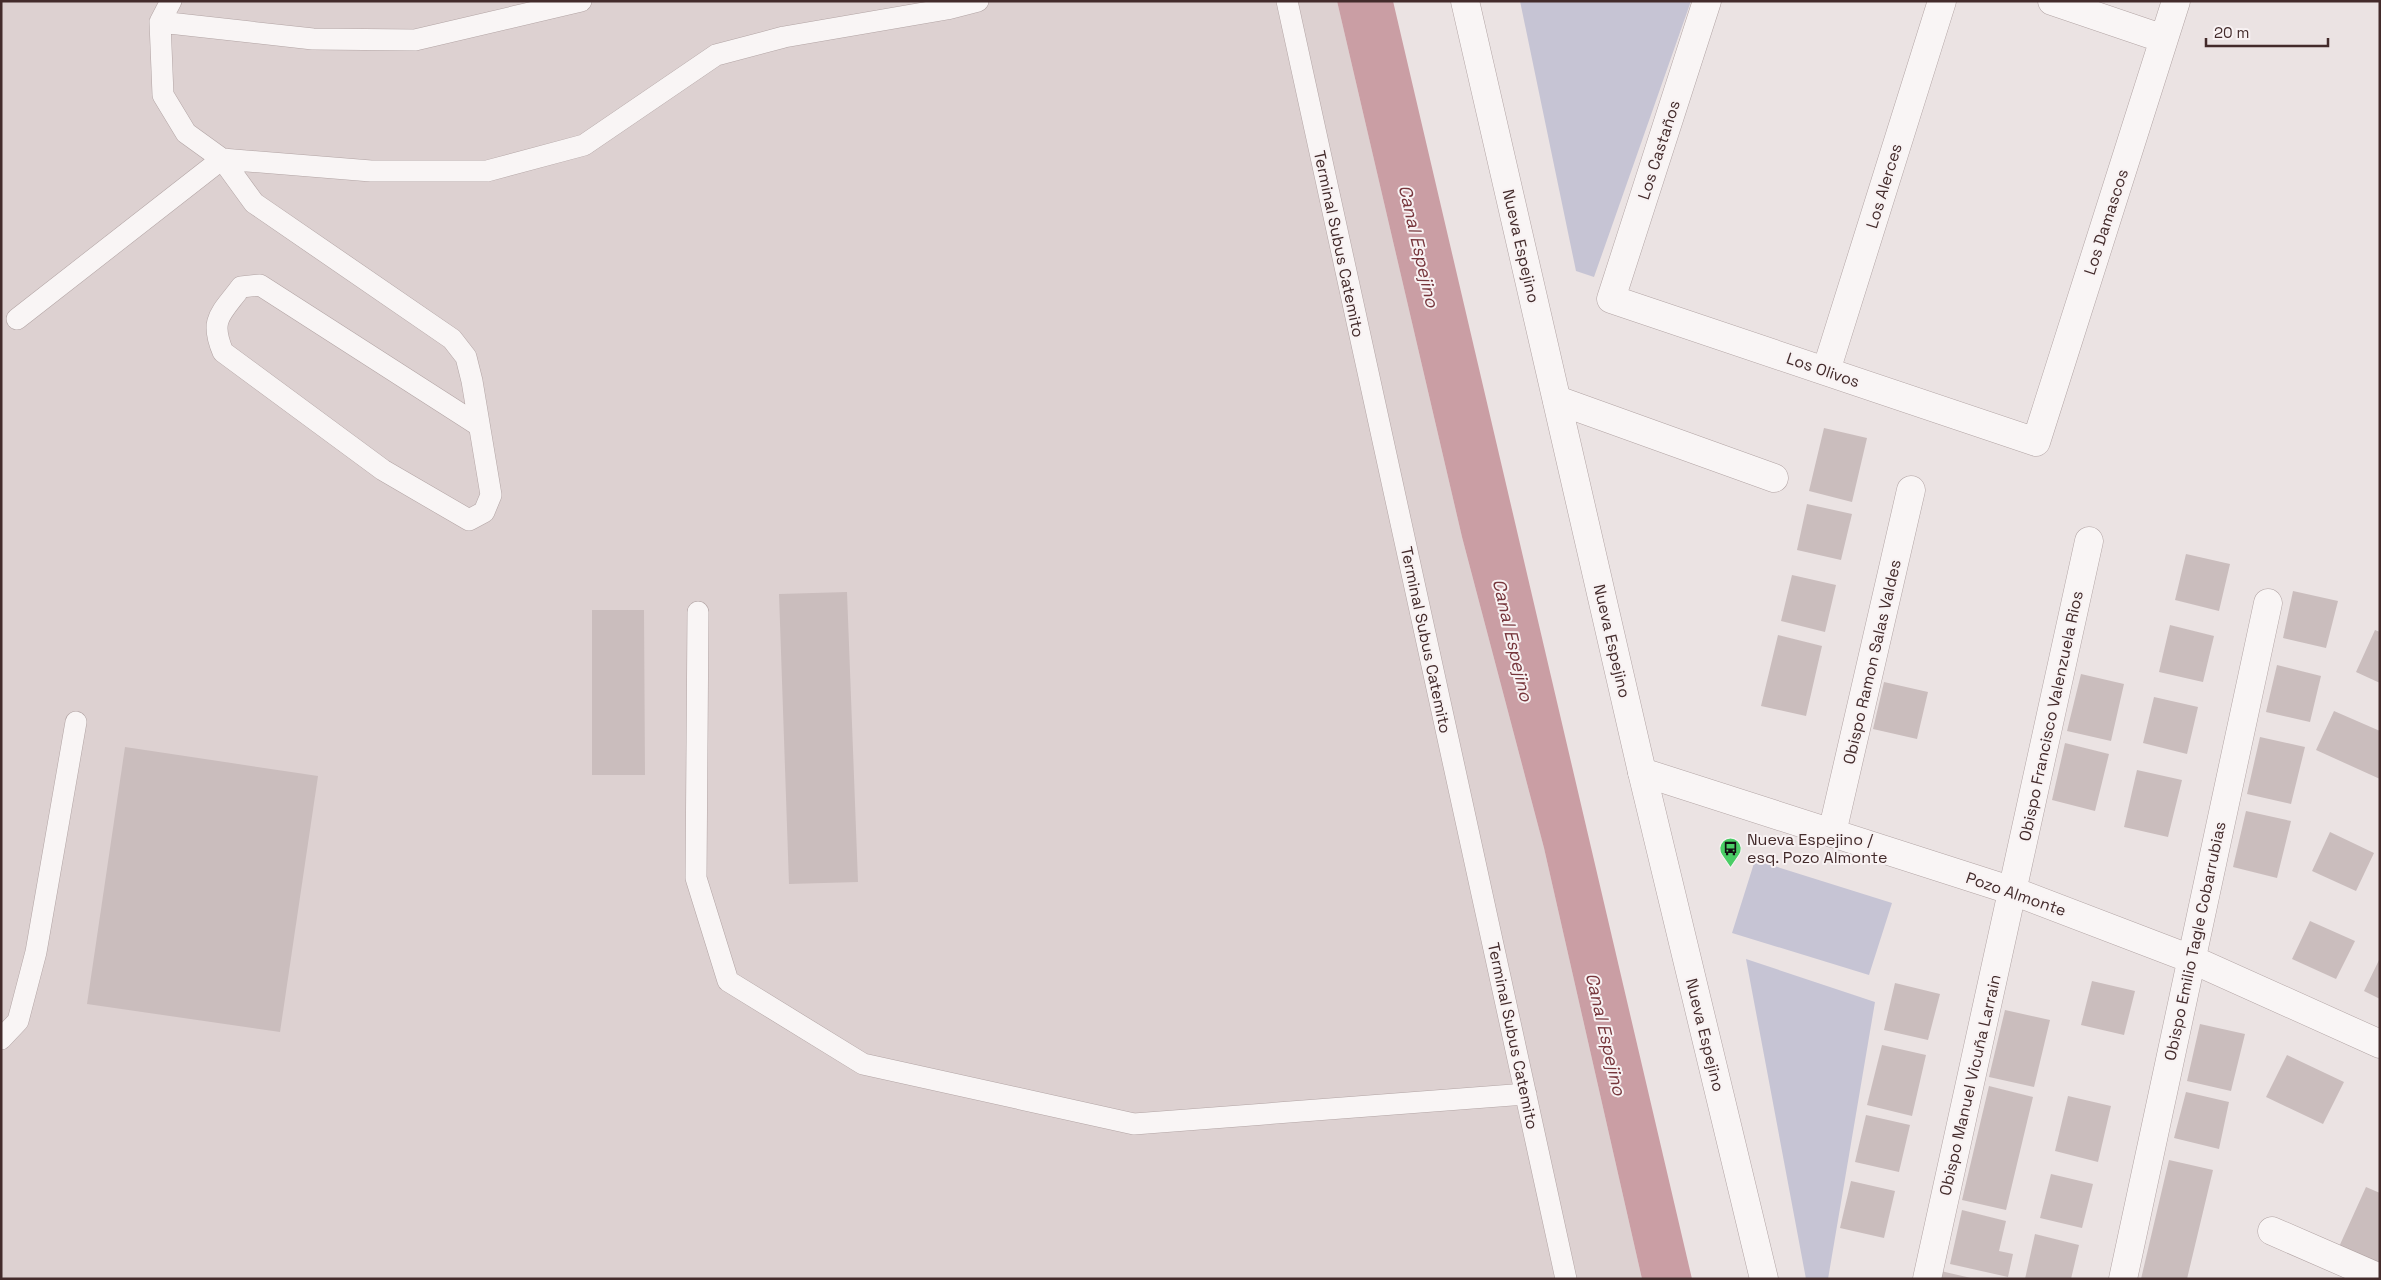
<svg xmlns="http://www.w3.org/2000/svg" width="2381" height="1280" font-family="'Space Grotesk',sans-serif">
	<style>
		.built { fill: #ddd1d1 }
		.green { fill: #c6c4d4 }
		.water { fill: #ca9ea4 }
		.building { fill: #cabdbd }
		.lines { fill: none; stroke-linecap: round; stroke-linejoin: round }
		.service-casing { stroke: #b2a4a4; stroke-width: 22 }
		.minor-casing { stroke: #b2a4a4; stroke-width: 29 }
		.tertiary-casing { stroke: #b2a4a4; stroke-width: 29 }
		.service { stroke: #f9f5f5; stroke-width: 21 }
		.minor { stroke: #f9f5f5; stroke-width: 28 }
		.tertiary { stroke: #f9f5f5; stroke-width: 28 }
		.labels { text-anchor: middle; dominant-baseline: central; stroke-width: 4; stroke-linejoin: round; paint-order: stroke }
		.street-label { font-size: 16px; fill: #432b2b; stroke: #f8f2f3 }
		.poi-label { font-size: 16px; fill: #432b2b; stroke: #f8f2f3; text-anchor: start }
		.water-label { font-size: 18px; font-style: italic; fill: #76353b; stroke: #f8f2f3 }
	</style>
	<rect width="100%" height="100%" fill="#ebe3e3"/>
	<!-- built -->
	<path class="built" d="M 1,1 L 1337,1 L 1462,537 L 1544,848 L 1642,1279 L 1,1279 Z"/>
	<!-- green -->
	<path class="green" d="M 1520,1 L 1691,1 L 1594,277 L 1576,271 Z
		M 1755,860 L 1892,903 L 1869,975 L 1732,933 Z
		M 1746,959 L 1875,1002 L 1828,1279 L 1806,1279 Z"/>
	<!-- water -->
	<path class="water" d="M 1337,1 L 1393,1 L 1692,1279 L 1642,1279 L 1544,848 L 1462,537 Z"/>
	<!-- building -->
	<path class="building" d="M 1824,428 L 1867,438 L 1852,502 L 1809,491 Z
		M 1807,504 L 1852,514 L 1841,560 L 1797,550 Z
		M 2186,554 L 2230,564 L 2219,611 L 2175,600 Z
		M 1792,575 L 1836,585 L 1825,632 L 1781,621 Z
		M 2293,591 L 2338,601 L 2326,648 L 2283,638 Z
		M 847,592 L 858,882 L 789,884 L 779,594 Z
		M 592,610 L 644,610 L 645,775 L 592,775 Z
		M 2170,625 L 2214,636 L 2203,682 L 2159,672 Z
		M 2375,630 L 2380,632 L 2380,683 L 2356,672 Z
		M 1778,635 L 1822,646 L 1806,716 L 1761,706 Z
		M 2277,665 L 2321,676 L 2310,722 L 2266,712 Z
		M 2081,674 L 2124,684 L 2111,741 L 2067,731 Z
		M 1884,682 L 1928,692 L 1917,739 L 1873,729 Z
		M 2154,697 L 2198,707 L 2187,754 L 2143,743 Z
		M 2334,711 L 2380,731 L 2380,779 L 2316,750 Z
		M 2260,737 L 2305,747 L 2291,804 L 2247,794 Z
		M 2065,743 L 2109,754 L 2095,811 L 2052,800 Z
		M 125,747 L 318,776 L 280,1032 L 87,1004 Z
		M 2137,770 L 2182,780 L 2168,837 L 2124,827 Z
		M 2246,811 L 2291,821 L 2277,878 L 2233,867 Z
		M 2330,832 L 2374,853 L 2356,891 L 2312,871 Z
		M 2310,921 L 2355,941 L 2336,979 L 2292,959 Z
		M 2380,958 L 2380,999 L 2364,991 Z
		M 2092,981 L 2135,991 L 2124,1035 L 2081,1025 Z
		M 1895,983 L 1940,994 L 1928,1040 L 1884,1030 Z
		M 2005,1010 L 2050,1020 L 2034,1087 L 1989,1077 Z
		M 2200,1024 L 2245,1034 L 2231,1091 L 2187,1081 Z
		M 1882,1045 L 1926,1055 L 1912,1116 L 1867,1105 Z
		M 2287,1055 L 2344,1082 L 2323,1124 L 2266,1097 Z
		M 1989,1086 L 2033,1097 L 2006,1210 L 1962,1200 Z
		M 2186,1092 L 2229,1102 L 2219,1149 L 2174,1138 Z
		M 2068,1096 L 2111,1106 L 2098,1162 L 2055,1151 Z
		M 1866,1115 L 1910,1125 L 1899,1172 L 1855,1162 Z
		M 2169,1160 L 2213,1170 L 2187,1279 L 2141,1279 Z
		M 2051,1174 L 2093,1184 L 2082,1228 L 2040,1218 Z
		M 1851,1181 L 1895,1191 L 1884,1238 L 1840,1228 Z
		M 2366,1187 L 2380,1193 L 2380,1263 L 2338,1249 Z
		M 1962,1210 L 2006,1221 L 1999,1251 L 2013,1254 L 2008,1277 L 1950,1264 Z
		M 2035,1234 L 2079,1245 L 2071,1279 L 2025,1279 Z
		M 1932,1269 L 1971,1278 L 1971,1279 L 1930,1279 Z"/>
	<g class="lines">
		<defs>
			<path id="service" d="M 171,1 L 160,22 L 313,39 L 415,40 L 581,1
				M 1287,1 L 1566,1279
				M 160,22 L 163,95 L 186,133 L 222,159 L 371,171 L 487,171 L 584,145 L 716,55 L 784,37 L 947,9 L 978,1
				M 17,319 L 222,159 L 254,203 L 452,339 L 466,357 L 472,381 L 491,495 L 484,512 L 469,520 L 383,470 L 223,352 C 209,319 221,314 241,287 L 260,285 L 478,425
				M 698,612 L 696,878 L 728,981 L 863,1064 L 1134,1124 L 1526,1094
				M 1,1039 L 18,1021 L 36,952 L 76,722"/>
			<path id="minor" d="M 1707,1 L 1611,299 L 2036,442 L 2176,1
				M 2052,1 L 2164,39
				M 1826,371 L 1942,1
				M 1557,400 L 1774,478
				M 1642,772 L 2013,891 L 2191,959 L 2380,1044
				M 1832,833 L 1911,490
				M 2272,1231 L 2380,1278
				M 1927,1279 L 2089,541
				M 2123,1279 L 2268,603"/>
			<path id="tertiary" d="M 1465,1 L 1642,772 L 1764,1279"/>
		</defs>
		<!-- service casing -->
		<use href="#service" class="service-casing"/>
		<!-- minor casing -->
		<use href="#minor" class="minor-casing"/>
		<!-- tertiary casing -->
		<use href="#tertiary" class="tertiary-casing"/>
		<!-- service -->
		<use href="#service" class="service"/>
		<!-- minor -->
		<use href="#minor" class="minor"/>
		<!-- tertiary -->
		<use href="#tertiary" class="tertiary"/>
	</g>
	<!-- icons -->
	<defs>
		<symbol id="bus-pin" viewBox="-11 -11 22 30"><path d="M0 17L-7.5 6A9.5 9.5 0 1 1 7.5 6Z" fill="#4acd66" stroke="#f8f2f3"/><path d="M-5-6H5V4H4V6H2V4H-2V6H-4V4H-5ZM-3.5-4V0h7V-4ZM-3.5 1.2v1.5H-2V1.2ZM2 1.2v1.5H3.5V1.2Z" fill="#111"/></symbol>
	</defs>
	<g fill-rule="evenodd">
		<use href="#bus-pin" x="1718" y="836" width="25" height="34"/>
	</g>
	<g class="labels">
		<!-- street labels -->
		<g class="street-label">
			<text transform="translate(1659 150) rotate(-72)">Los Castaños</text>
			<text transform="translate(1884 186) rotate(-73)">Los Alerces</text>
			<text transform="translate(2106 222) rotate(-72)">Los Damascos</text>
			<text transform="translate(1339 244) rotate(78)">Terminal Subus Catemito</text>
			<text transform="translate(1521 246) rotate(77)">Nueva Espejino</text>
			<text transform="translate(1823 370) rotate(19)">Los Olivos</text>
			<text transform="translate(1426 640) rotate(78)">Terminal Subus Catemito</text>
			<text transform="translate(1612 641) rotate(77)">Nueva Espejino</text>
			<text transform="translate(1872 662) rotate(-77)">Obispo Ramon Salas Valdes</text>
			<text transform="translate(2051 716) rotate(-78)">Obispo Francisco Valenzuela Rios</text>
			<text transform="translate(2016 894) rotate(19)">Pozo Almonte</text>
			<text transform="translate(2195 941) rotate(-78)">Obispo Emilio Tagle Cobarrubias</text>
			<text transform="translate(1705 1035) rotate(76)">Nueva Espejino</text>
			<text transform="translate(1513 1036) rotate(78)">Terminal Subus Catemito</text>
			<text transform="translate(1970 1085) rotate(-77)">Obispo Manuel Vicuña Larrain</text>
		</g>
		<!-- poi labels -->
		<g class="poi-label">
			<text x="1747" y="839">Nueva Espejino /<tspan x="1747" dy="18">esq. Pozo Almonte</tspan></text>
		</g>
		<!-- water labels -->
		<g class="water-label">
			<text transform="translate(1419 246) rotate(77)">Canal Espejino</text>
			<text transform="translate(1513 640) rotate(77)">Canal Espejino</text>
			<text transform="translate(1606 1034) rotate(77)">Canal Espejino</text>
		</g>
	</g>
	<!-- border -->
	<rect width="2381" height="1280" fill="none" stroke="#432b2b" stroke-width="5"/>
	<!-- scale -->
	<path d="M2206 38v8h122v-8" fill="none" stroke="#432b2b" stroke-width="2.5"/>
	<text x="2214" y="38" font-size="15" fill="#432b2b" stroke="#f8f2f3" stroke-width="4" paint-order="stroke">20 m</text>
</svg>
